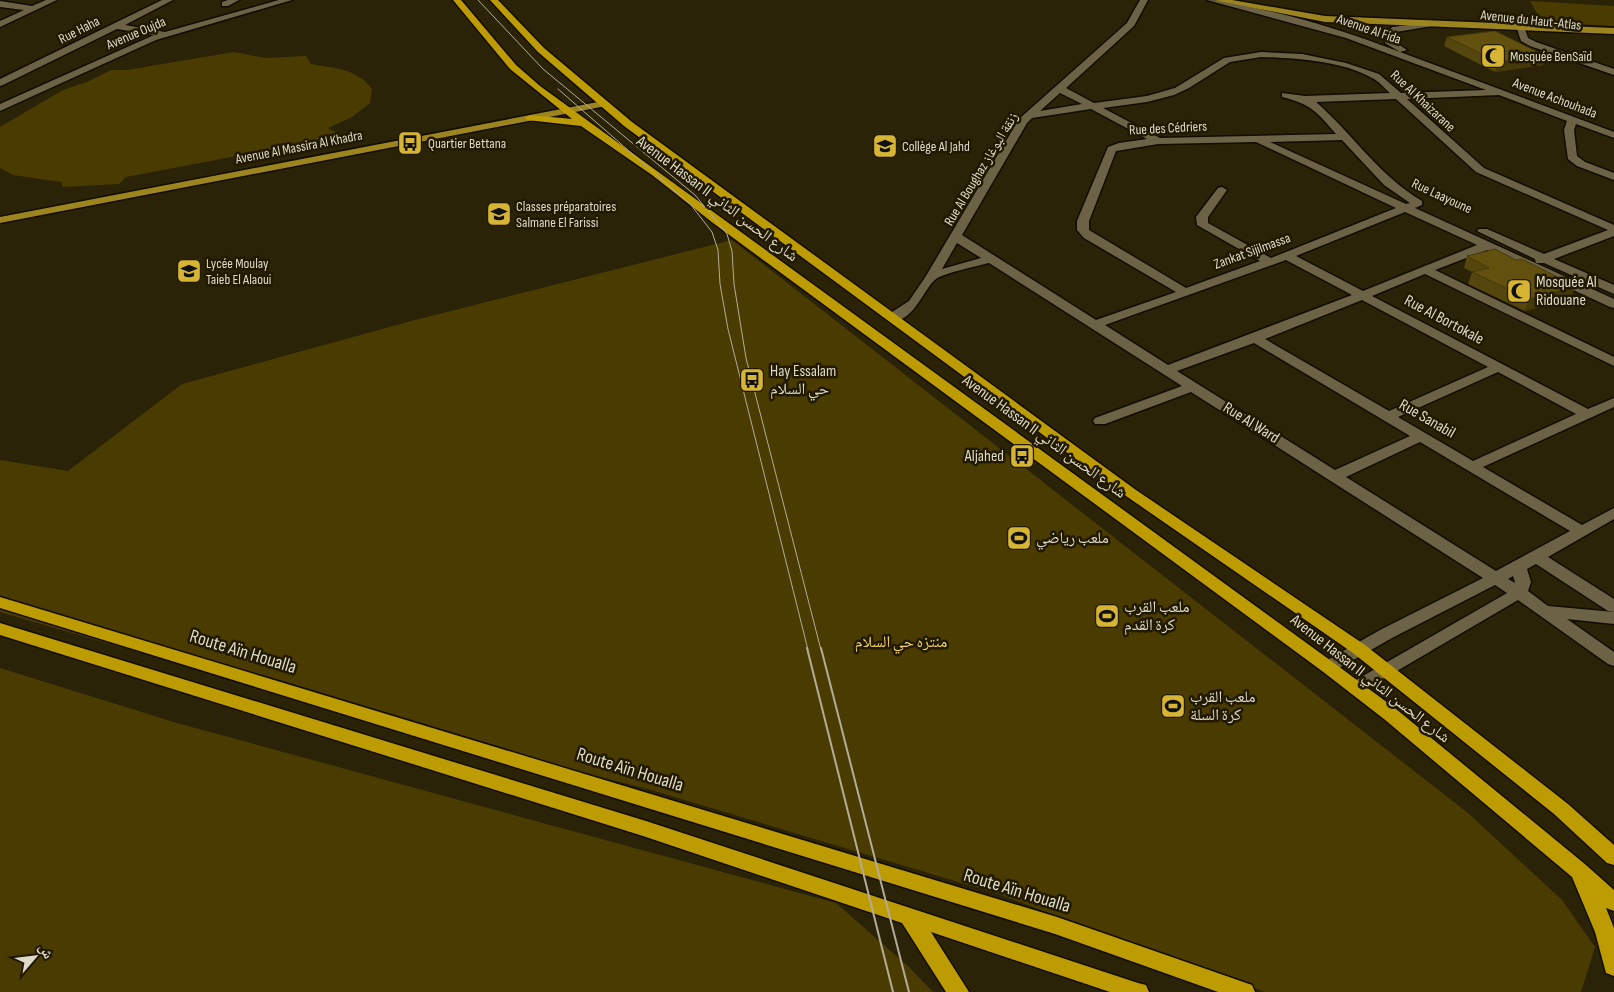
<svg xmlns="http://www.w3.org/2000/svg" width="1614" height="992" font-family="'Sofia Sans Condensed','Noto Naskh Arabic',sans-serif">
	<style>
		.green { fill: #4a3b00 }
		.lines { fill: none; stroke-linecap: round; stroke-linejoin: round }
		.minor-casing { stroke: #130c00; stroke-width: 3 }
		.major-casing { stroke: #130c00; stroke-width: 3 }
		.highway-casing { stroke: #130c00; stroke-width: 3 }
		.minor { fill: #6c6346; fill-rule: evenodd }
		.major { fill: #9c851e; fill-rule: evenodd }
		.highway { fill: #bc9b03; fill-rule: evenodd }
		.tram-far1 { stroke: #b2ac99; stroke-width: 1 }
		.tram { stroke: #b2ac99; stroke-width: 2 }
		.wall { fill: #54460c }
		.shaded-wall { fill: #45390a }
		.building { fill: #62510e; stroke: #45390a }
		.labels { text-anchor: middle; dominant-baseline: central; stroke-width: 5; stroke-linejoin: round; paint-order: stroke }
		.far-street-label { font-size: 14px; fill: #ded9c9; stroke: #211a00 }
		.far-poi-label { font-size: 14px; fill: #ded9c9; stroke: #211a00; text-anchor: start }
		.street-label { font-size: 16px; fill: #ded9c9; stroke: #211a00 }
		.poi-label { font-size: 16px; fill: #ded9c9; stroke: #211a00; text-anchor: start }
		.park-label { font-size: 16px; fill: #f3d364; stroke: #211a00 }
		.near-street-label { font-size: 19px; fill: #ded9c9; stroke: #211a00 }
	</style>
	<rect width="100%" height="100%" fill="#2b2307"/>
	<!-- green -->
	<path class="green" d="M 1530,1 L 1614,6 L 1614,26 L 1542,22 Z
		M 234,52 L 266,58 L 306,56 L 311,64 C 334,68 358,69 372,89 L 370,103 L 352,117 L 328,128 L 339,134 L 326,139 L 126,177 L 119,184 L 63,187 L 61,182 L 13,175 L 0,168 L 0,127 L 63,90 L 87,82 L 111,70 L 127,70 Z
		M 732,240 L 1468,813 L 1562,900 L 1595,947 L 1581,992 L 1265,992 L 995,893 L 651,790 L 296,698 L 0,612 L 0,460 L 68,471 L 182,384 L 415,320 Z
		M 0,668 L 177,723 L 836,903 L 909,967 L 933,992 L 0,992 Z"/>
	<g class="lines">
		<defs>
			<path id="minor" d="M 46,0 L 57,0 L 0,27 L 0,21 L 24,10 L 0,7 L 0,1 L 32,6 Z
				M 162,0 L 173,0 L 125,25 L 165,32 L 279,0 L 292,0 L 156,40 L 0,111 L 0,104 L 154,35 L 117,29 L 3,85 L 0,86 L 0,79 Z
				M 228,0 L 239,0 L 228,6 L 222,6 L 222,2 Z
				M 1140,0 L 1148,0 L 1134,26 L 1066,88 L 1094,103 L 1147,96 L 1175,88 L 1224,58 L 1261,52 L 1302,54 L 1346,63 L 1379,74 L 1401,93 L 1486,90 L 1346,38 L 1207,0 C 1226,0 1245,5 1264,10 C 1310,20 1355,35 1400,52 L 1385,43 L 1384,32 L 1393,27 L 1438,21 L 1438,25 L 1396,32 L 1392,35 L 1392,40 L 1407,50 L 1400,52 L 1614,132 L 1614,138 L 1576,124 L 1574,130 L 1577,156 L 1585,162 L 1614,173 L 1614,180 L 1577,166 L 1568,159 L 1564,130 L 1567,121 L 1499,95 L 1407,99 L 1484,168 L 1614,225 L 1614,236 L 1554,259 L 1614,285 L 1614,294 L 1544,263 L 1536,263 L 1535,259 L 1477,231 L 1479,229 L 1487,229 L 1544,254 L 1608,230 L 1476,172 L 1396,99 L 1316,102 C 1353,134 1378,175 1422,201 L 1422,205 L 1415,208 L 1614,299 L 1614,308 L 1610,307 L 1487,250 L 1435,270 L 1614,357 L 1614,366 L 1425,274 L 1372,296 L 1588,409 L 1614,398 L 1614,407 L 1483,467 L 1582,525 L 1614,508 L 1614,519 L 1548,557 L 1614,599 L 1614,624 L 1567,619 L 1614,652 L 1614,666 L 1608,664 L 1518,600 L 1361,692 L 1355,694 L 1349,692 L 1346,688 L 1349,684 L 1507,593 L 1495,585 L 1392,638 L 1334,671 L 1328,673 L 1322,671 L 1319,667 L 1322,663 L 1380,630 L 1483,578 L 1191,392 L 1105,424 L 1095,424 L 1093,421 L 1095,418 L 1182,386 L 989,263 C 978,266 944,273 936,279 C 924,287 913,326 889,320 L 887,317 L 889,314 L 909,301 L 926,276 L 1019,119 L 1127,23 ZM 1261,57 C 1294,58 1343,61 1372,78 C 1379,81 1384,88 1390,93 L 1305,96 L 1282,93 L 1282,97 C 1311,104 1317,112 1336,134 L 1160,138 L 1103,108 L 1147,102 L 1174,95 L 1189,88 L 1230,62 ZM 1060,93 L 1082,104 L 1040,111 ZM 1091,109 L 1147,139 L 1119,143 L 1108,147 L 1077,221 L 1077,230 L 1084,238 L 1176,292 L 1096,320 L 962,235 L 1027,123 L 1032,118 ZM 1342,140 L 1384,185 L 1410,203 L 1406,204 L 1270,142 ZM 1256,142 L 1396,208 L 1271,258 L 1208,223 L 1208,217 L 1227,190 L 1222,187 L 1218,188 L 1196,217 L 1197,225 L 1260,261 L 1186,288 L 1089,230 L 1089,221 L 1116,151 L 1158,144 ZM 1405,212 L 1477,245 L 1363,291 L 1296,256 ZM 957,243 L 981,258 L 942,269 ZM 1286,260 L 1352,295 L 1168,365 L 1105,325 ZM 1362,300 L 1488,367 L 1389,411 L 1265,339 ZM 1254,343 L 1410,436 L 1335,470 L 1177,371 ZM 1498,372 L 1576,414 L 1473,461 L 1398,417 ZM 1420,442 L 1570,531 L 1496,571 L 1346,477 ZM 1536,564 L 1608,611 L 1614,612 L 1548,606 L 1528,591 L 1531,582 L 1527,569 ZM 1513,576 L 1515,582 L 1515,583 L 1508,579 Z
				M 1520,23 L 1524,26 L 1528,38 L 1536,42 L 1614,69 L 1614,75 L 1530,46 L 1521,41 L 1516,26 Z"/>
			<path id="major" d="M 1214,0 L 1232,0 L 1325,16 L 1614,28 L 1614,34 L 1325,22 Z
				M 603,101 L 608,104 L 606,106 L 0,223 L 0,217 Z"/>
			<path id="highway" d="M 453,0 L 461,0 L 516,65 L 540,86 L 1334,663 L 1396,709 L 1586,865 L 1614,890 L 1614,911 L 1606,908 L 1614,928 L 1614,976 L 1606,973 L 1595,932 L 1572,877 L 1384,719 L 1322,671 L 713,223 L 652,175 L 581,126 L 527,120 L 525,118 L 530,115 L 572,119 L 510,69 Z
				M 490,0 L 498,0 L 544,48 L 632,122 L 1136,490 L 1365,645 L 1568,804 L 1614,845 L 1614,865 L 1607,863 L 1554,814 L 1353,653 L 1126,496 L 624,126 L 538,52 Z
				M 0,597 L 1057,917 L 1252,985 L 1255,992 L 1218,992 L 1055,934 L 0,608 Z
				M 0,623 L 646,821 L 1138,983 L 1146,985 L 1149,992 L 1110,992 L 931,932 L 969,992 L 946,992 L 902,923 L 643,836 L 0,635 Z"/>
		</defs>
		<!-- minor casing -->
		<use href="#minor" class="minor-casing"/>
		<!-- major casing -->
		<use href="#major" class="major-casing"/>
		<!-- highway casing -->
		<use href="#highway" class="highway-casing"/>
		<!-- minor -->
		<use href="#minor" class="minor"/>
		<!-- major -->
		<use href="#major" class="major"/>
		<!-- highway -->
		<use href="#highway" class="highway"/>
		<!-- tram-far1 -->
		<path class="tram-far1" d="M 478,0 L 543,69 L 695,195 L 727,234 L 732,251 L 734,284 L 746,358 L 821,650
			M 558,89 L 691,205 L 712,232 L 718,250 L 720,284 L 728,329 L 808,650"/>
		<!-- tram -->
		<path class="tram" d="M 807,648 L 893,992
			M 821,648 L 909,992"/>
	</g>
	<!-- wall -->
	<path class="wall" d="M 1447,37 L 1543,65 L 1495,72 L 1444,46 Z
		M 1467,256 L 1575,286 L 1571,298 L 1525,311 L 1468,284 L 1472,272 L 1464,268 Z"/>
	<!-- shaded-wall -->
	<path class="shaded-wall" d="M 1546,56 L 1543,65 L 1495,72 L 1498,62 Z
		M 1575,286 L 1571,298 L 1525,311 L 1529,299 Z"/>
	<!-- building -->
	<path class="building" d="M 1495,31 L 1546,56 L 1498,62 L 1447,37 Z
		M 1495,249 L 1516,260 L 1522,259 L 1575,286 L 1529,299 L 1472,272 L 1489,268 L 1467,256 Z"/>
	<!-- icons -->
	<defs>
		<symbol id="mosque-square" viewBox="-11 -11 22 22"><rect x="-9" y="-9" width="18" height="18" rx="4" fill="#d6b534" stroke="#211a00"/><path d="M3.5-4.9A6 6 0 1 0 3.5 4.9A5 5 0 1 1 3.5-4.9Z" fill="#111"/></symbol>
		<symbol id="bus-square" viewBox="-11 -11 22 22"><rect x="-9" y="-9" width="18" height="18" rx="4" fill="#d6b534" stroke="#211a00"/><path d="M-5-6H5V4H4V6H2V4H-2V6H-4V4H-5ZM-3.5-4V0h7V-4ZM-3.5 1.2v1.5H-2V1.2ZM2 1.2v1.5H3.5V1.2Z" fill="#111"/></symbol>
		<symbol id="school-square" viewBox="-11 -11 22 22"><rect x="-9" y="-9" width="18" height="18" rx="4" fill="#d6b534" stroke="#211a00"/><path d="M0-5L7-2L0 1L-7-2ZM-4 1L0 2.5L4 1V4Q0 6-4 4Z" fill="#111"/></symbol>
		<symbol id="stadium-square" viewBox="-11 -11 22 22"><rect x="-9" y="-9" width="18" height="18" rx="4" fill="#d6b534" stroke="#211a00"/><path d="M0-5a6.5 5 0 1 0 0 10a6.5 5 0 1 0 0-10ZM-3.5-1.8h7v3.6h-7Z" fill="#111"/></symbol>
	</defs>
	<g fill-rule="evenodd">
		<use href="#mosque-square" x="1479" y="42" width="28" height="28"/>
		<use href="#bus-square" x="396" y="129" width="28" height="28"/>
		<use href="#school-square" x="871" y="132" width="28" height="28"/>
		<use href="#school-square" x="485" y="200" width="28" height="28"/>
		<use href="#school-square" x="175" y="257" width="28" height="28"/>
		<use href="#mosque-square" x="1505" y="277" width="28" height="28"/>
		<use href="#bus-square" x="738" y="366" width="28" height="28"/>
		<use href="#bus-square" x="1008" y="442" width="28" height="28"/>
		<use href="#stadium-square" x="1005" y="524" width="28" height="28"/>
		<use href="#stadium-square" x="1093" y="602" width="28" height="28"/>
		<use href="#stadium-square" x="1159" y="692" width="28" height="28"/>
	</g>
	<g class="labels">
		<!-- far-street labels -->
		<g class="far-street-label">
			<text transform="translate(1531 20) rotate(6)">Avenue du Haut-Atlas</text>
			<text transform="translate(1369 29) rotate(19)">Avenue Al Fida</text>
			<text transform="translate(79 30) rotate(-27)">Rue Haha</text>
			<text transform="translate(136 33) rotate(-23)">Avenue Oujda</text>
			<text transform="translate(1555 98) rotate(21)">Avenue Achouhada</text>
			<text transform="translate(1423 101) rotate(43)">Rue Al Khaizarane</text>
			<text transform="translate(1168 128) rotate(-3)">Rue des Cédriers</text>
			<text transform="translate(299 147) rotate(-11)">Avenue Al Massira Al Khadra</text>
			<text transform="translate(981 169) rotate(-59)">Rue Al Boughaz زنقة البوغاز</text>
			<text transform="translate(1442 196) rotate(25)">Rue Laayoune</text>
			<text transform="translate(1252 251) rotate(-20)">Zankat Sijilmassa</text>
		</g>
		<!-- far-poi labels -->
		<g class="far-poi-label">
			<text x="1510" y="56">Mosquée BenSaïd</text>
			<text x="428" y="143">Quartier Bettana</text>
			<text x="902" y="146">Collège Al Jahd</text>
			<text x="516" y="206">Classes préparatoires<tspan x="516" dy="16">Salmane El Farissi</tspan></text>
			<text x="206" y="263">Lycée Moulay<tspan x="206" dy="16">Taieb El Alaoui</tspan></text>
		</g>
		<!-- street labels -->
		<g class="street-label">
			<text transform="translate(717 199) rotate(37)">Avenue Hassan II شارع الحسن الثاني</text>
			<text transform="translate(1444 320) rotate(28)">Rue Al Bortokale</text>
			<text transform="translate(1427 419) rotate(30)">Rue Sanabil</text>
			<text transform="translate(1251 423) rotate(32)">Rue Al Ward</text>
			<text transform="translate(1044 437) rotate(36)">Avenue Hassan II شارع الحسن الثاني</text>
			<text transform="translate(1370 679) rotate(38)">Avenue Hassan II شارع الحسن الثاني</text>
		</g>
		<!-- poi labels -->
		<g class="poi-label">
			<text x="1536" y="282">Mosquée Al<tspan x="1536" dy="18">Ridouane</tspan></text>
			<text x="770" y="371">Hay Essalam<tspan x="770" dy="18">حي السلام</tspan></text>
			<text x="1004" y="456" text-anchor="end">Aljahed</text>
			<text x="1036" y="538">ملعب رياضي</text>
			<text x="1124" y="607">ملعب القرب<tspan x="1124" dy="18">كرة القدم</tspan></text>
			<text x="1190" y="697">ملعب القرب<tspan x="1190" dy="18">كرة السلة</tspan></text>
		</g>
		<!-- park labels -->
		<g class="park-label">
			<text x="901" y="642">منتزه حي السلام</text>
		</g>
		<!-- near-street labels -->
		<g class="near-street-label">
			<text transform="translate(243 652) rotate(17)">Route Aïn Houalla</text>
			<text transform="translate(630 770) rotate(17)">Route Aïn Houalla</text>
			<text transform="translate(1017 891) rotate(17)">Route Aïn Houalla</text>
		</g>
	</g>
	<!-- north arrow -->
	<g transform="translate(35 957) rotate(62)" stroke="#211a00" stroke-width="4" paint-order="stroke">
	<path d="M0-4L9 19L0 12L-9 19Z" fill="#ded9c9"/>
	<text y="-8" font-size="14" font-weight="bold" text-anchor="middle" fill="#ded9c9">ش</text>
	</g>
</svg>
